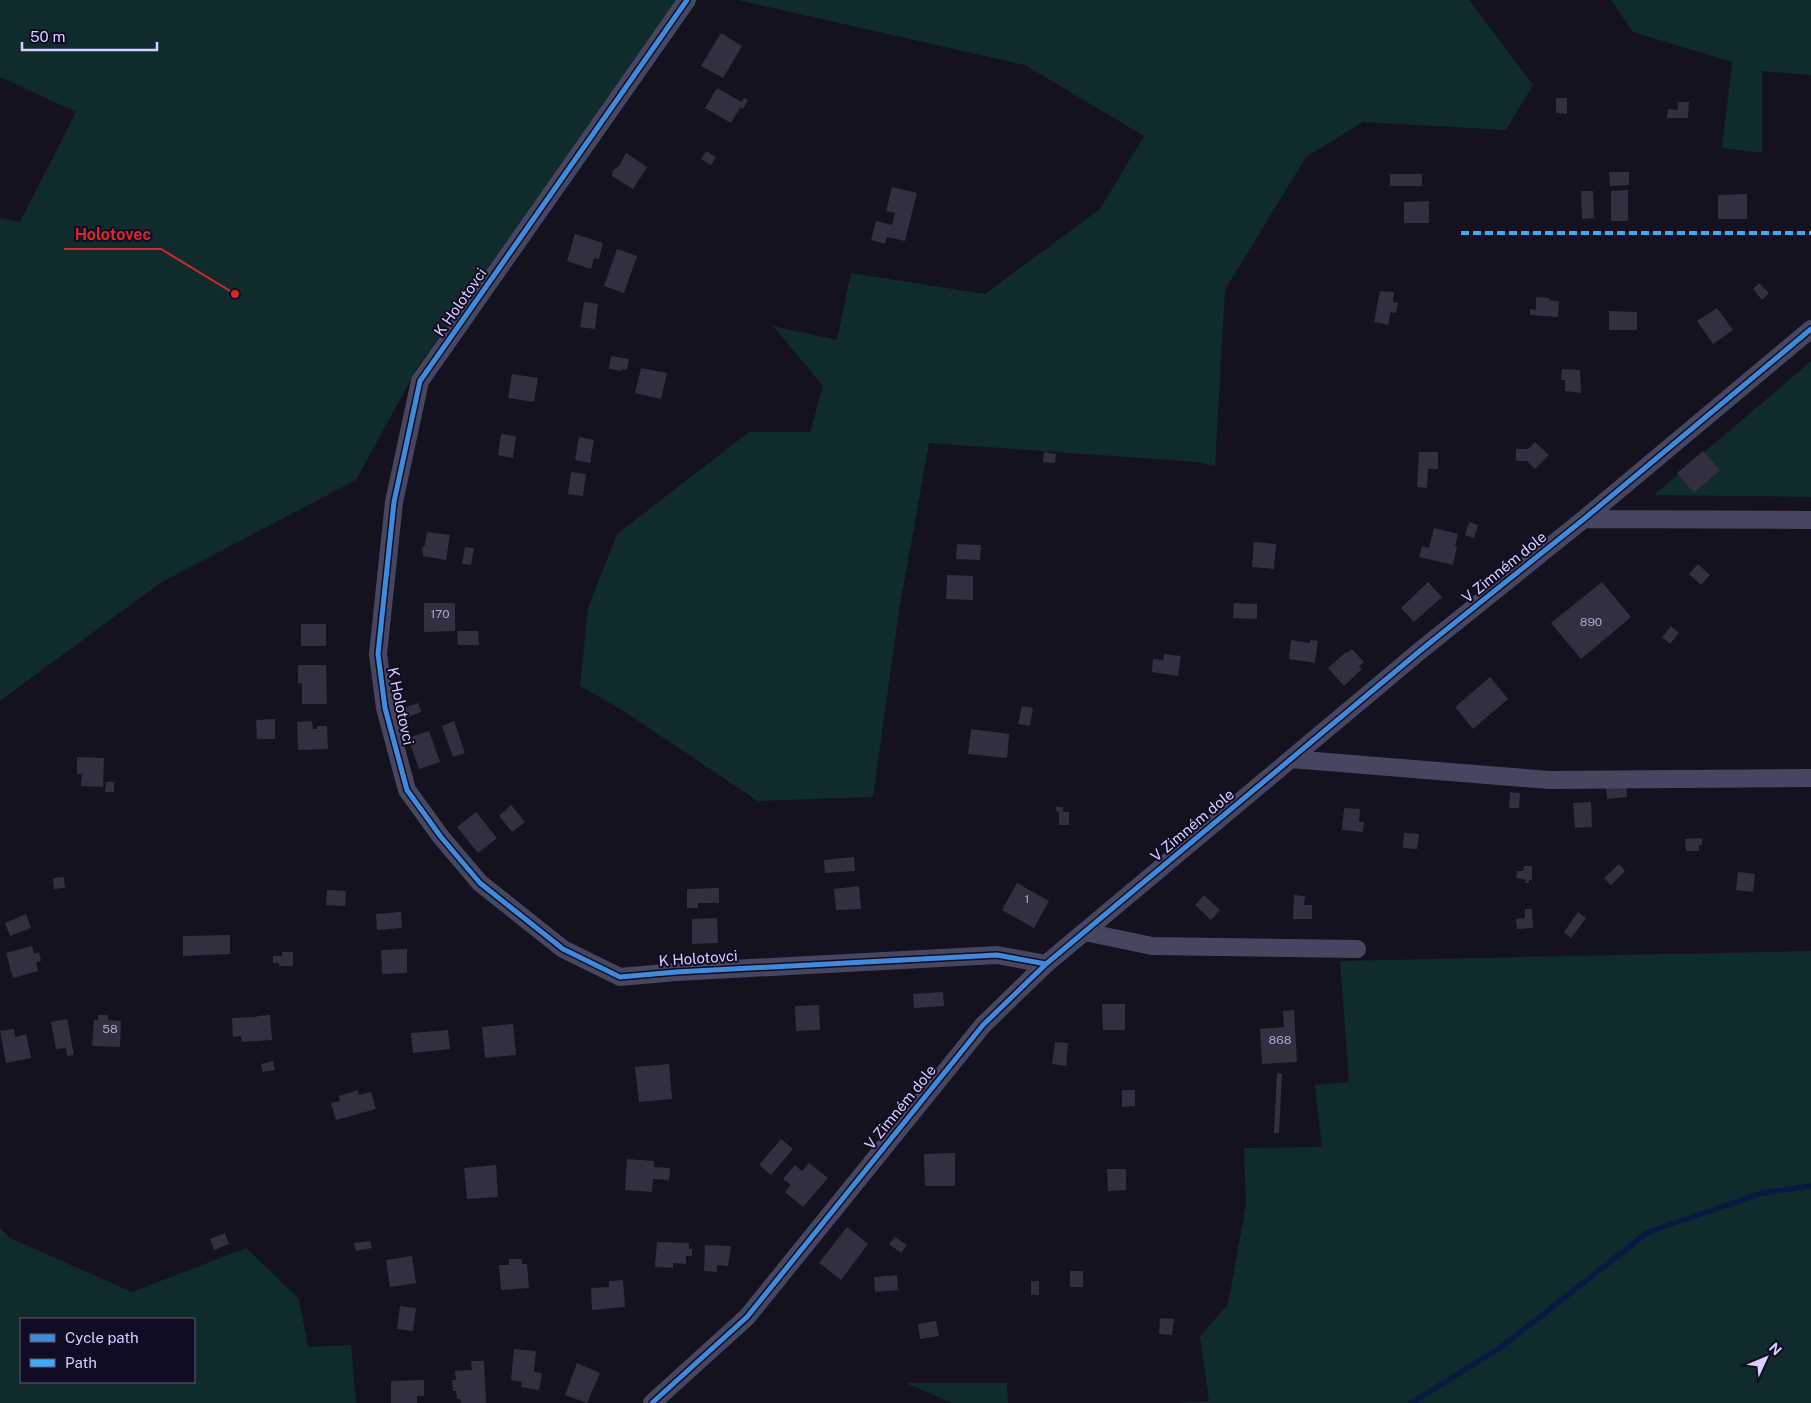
<svg xmlns="http://www.w3.org/2000/svg" width="1811" height="1403" font-family="'Public Sans',sans-serif">
	<style>
		.green { fill: #102b2c; fill-rule: evenodd }
		.lines { fill: none; stroke-linecap: round; stroke-linejoin: round }
		.stream { stroke: #071a41; stroke-width: 5.5 }
		.building { fill: #322f41 }
		.minor { stroke: #474660; stroke-width: 18 }
		.quiet { stroke: #3fa9f5; stroke-width: 4; stroke-dasharray: 8 4; stroke-linecap: butt }
		.cycleway-casing { stroke: #110c24; stroke-width: 8 }
		.cycleway { stroke: #408adc; stroke-width: 5 }
		.labels { text-anchor: middle; dominant-baseline: central; stroke-width: 4; stroke-linejoin: round; paint-order: stroke }
		.number-label { font-size: 12px; fill: #ada7d0 }
		.street-label { font-size: 15px; fill: #d6cfff; stroke: #110c24 }
		.leader { fill: none; stroke: #d62828; stroke-width: 2 }
		.callout-dot { fill: #d62828; stroke: #110c24; stroke-width: 2 }
		.callout-label { font-size: 16px; text-anchor: middle; font-weight: bold; fill: #d62828; stroke: #110c24; stroke-width: 4; stroke-linejoin: round; paint-order: stroke }
	</style>
	<rect width="100%" height="100%" fill="#14121e"/>
	<!-- green -->
	<path class="green" d="M 0,0 L 682,0 L 419,365 L 356,480 L 160,583 L 0,701 L 0,218 L 20,222 L 76,112 L 0,77 Z
		M 738,0 L 1469,0 L 1533,85 L 1506,130 L 1363,122 L 1306,157 L 1225,290 L 1215,466 L 1198,462 L 929,443 L 899,611 L 873,797 L 758,801 L 622,710 L 580,686 L 588,608 L 617,534 L 749,432 L 810,432 L 823,386 L 773,326 L 837,340 L 851,273 L 985,294 L 1100,209 L 1144,136 L 1025,65 Z
		M 1611,0 L 1811,0 L 1811,75 L 1762,71 L 1762,153 L 1722,148 L 1732,62 L 1633,32 Z
		M 1811,361 L 1811,497 L 1654,495 Z
		M 1811,951 L 1811,1403 L 1177,1403 L 1209,1401 L 1200,1336 L 1228,1304 L 1246,1205 L 1244,1148 L 1322,1147 L 1315,1085 L 1349,1082 L 1340,961 Z
		M 0,1228 L 10,1238 L 132,1292 L 246,1248 L 299,1299 L 308,1347 L 351,1345 L 356,1403 L 0,1403 ZM 21,1319 L 194,1319 L 194,1382 L 21,1382 Z
		M 906,1383 L 1007,1383 L 1008,1403 L 952,1403 Z"/>
	<g class="lines">
		<!-- stream -->
		<path class="stream" d="M 1411,1403 L 1500,1348 L 1648,1232 L 1762,1193 L 1811,1186"/>
	</g>
	<!-- building -->
	<path class="building" d="M 721,33 L 742,46 L 723,78 L 701,66 Z
		M 717,88 L 742,102 L 744,98 L 748,100 L 743,109 L 740,108 L 731,123 L 705,108 Z
		M 1556,98 L 1567,98 L 1567,114 L 1556,113 Z
		M 1678,102 L 1689,102 L 1688,118 L 1667,118 L 1668,109 L 1678,110 Z
		M 706,151 L 716,157 L 711,165 L 701,159 Z
		M 626,153 L 647,167 L 633,189 L 612,176 L 613,170 L 619,166 Z
		M 1609,172 L 1629,172 L 1629,185 L 1610,186 Z
		M 1390,174 L 1422,174 L 1422,186 L 1390,186 Z
		M 892,187 L 917,193 L 905,241 L 887,237 L 885,244 L 871,240 L 876,221 L 892,225 L 895,213 L 886,211 Z
		M 1628,190 L 1628,221 L 1611,221 L 1611,191 Z
		M 1581,191 L 1593,191 L 1594,218 L 1582,219 Z
		M 1747,194 L 1747,219 L 1718,219 L 1718,195 Z
		M 1429,201 L 1429,223 L 1404,223 L 1404,202 Z
		M 575,234 L 603,243 L 599,259 L 594,258 L 591,269 L 567,261 Z
		M 617,249 L 637,256 L 624,293 L 604,286 Z
		M 1759,283 L 1769,293 L 1762,300 L 1753,289 Z
		M 1380,291 L 1394,292 L 1393,302 L 1398,303 L 1396,313 L 1391,312 L 1388,325 L 1374,322 Z
		M 1536,297 L 1550,298 L 1549,300 L 1559,301 L 1558,317 L 1530,315 L 1530,309 L 1536,310 Z
		M 584,302 L 598,304 L 595,329 L 580,327 Z
		M 1717,308 L 1733,330 L 1713,344 L 1697,321 Z
		M 1609,311 L 1637,312 L 1637,330 L 1609,330 Z
		M 611,356 L 629,359 L 627,370 L 622,369 L 622,371 L 609,369 Z
		M 641,368 L 667,373 L 661,399 L 635,393 Z
		M 1562,369 L 1580,370 L 1581,393 L 1565,391 L 1565,380 L 1561,380 Z
		M 512,374 L 538,378 L 534,402 L 508,398 Z
		M 501,434 L 516,436 L 513,458 L 498,455 Z
		M 579,437 L 594,440 L 590,463 L 575,460 Z
		M 1535,442 L 1549,455 L 1535,469 L 1527,461 L 1516,461 L 1516,449 L 1528,449 Z
		M 1703,451 L 1720,470 L 1694,493 L 1677,473 Z
		M 1044,452 L 1056,454 L 1055,463 L 1043,462 Z
		M 1419,452 L 1438,452 L 1438,469 L 1428,469 L 1427,488 L 1417,487 Z
		M 571,472 L 586,474 L 583,496 L 568,494 Z
		M 1469,522 L 1478,525 L 1474,538 L 1465,535 Z
		M 1434,528 L 1458,534 L 1455,546 L 1457,546 L 1453,565 L 1419,557 L 1422,546 L 1429,548 Z
		M 427,532 L 450,535 L 446,560 L 423,556 L 422,548 L 425,545 Z
		M 1254,542 L 1276,544 L 1274,569 L 1252,567 Z
		M 957,544 L 981,545 L 980,560 L 956,559 Z
		M 465,547 L 474,548 L 471,565 L 462,564 Z
		M 1698,564 L 1710,575 L 1701,585 L 1689,574 Z
		M 947,575 L 973,576 L 973,600 L 946,599 Z
		M 1428,582 L 1442,597 L 1414,622 L 1401,608 Z
		M 1602,582 L 1631,617 L 1581,659 L 1551,623 Z
		M 424,603 L 455,603 L 455,631 L 424,632 Z
		M 1234,603 L 1257,604 L 1257,619 L 1233,618 Z
		M 301,624 L 326,624 L 326,646 L 301,646 Z
		M 1671,626 L 1679,633 L 1670,644 L 1662,637 Z
		M 457,631 L 478,631 L 479,645 L 458,645 Z
		M 1291,640 L 1310,643 L 1310,640 L 1318,641 L 1315,663 L 1289,659 Z
		M 1352,649 L 1364,662 L 1359,666 L 1362,669 L 1344,686 L 1328,668 L 1346,652 L 1347,653 Z
		M 1164,654 L 1181,656 L 1178,676 L 1152,672 L 1153,659 L 1163,660 Z
		M 298,665 L 326,665 L 327,704 L 302,704 L 302,683 L 298,683 Z
		M 1490,677 L 1508,699 L 1473,729 L 1455,707 Z
		M 418,703 L 421,712 L 403,719 L 400,709 Z
		M 1022,706 L 1033,708 L 1030,726 L 1018,724 Z
		M 275,719 L 275,739 L 257,739 L 256,720 Z
		M 312,721 L 313,729 L 317,729 L 317,726 L 327,726 L 328,749 L 298,750 L 297,722 Z
		M 454,721 L 465,753 L 453,757 L 442,726 Z
		M 971,729 L 1009,734 L 1007,758 L 968,754 Z
		M 429,731 L 440,762 L 419,769 L 408,738 Z
		M 77,757 L 104,758 L 103,787 L 81,786 L 82,774 L 77,774 Z
		M 106,782 L 114,782 L 114,792 L 105,792 Z
		M 1626,785 L 1627,797 L 1607,799 L 1606,787 Z
		M 1510,792 L 1520,793 L 1519,808 L 1509,808 Z
		M 1591,802 L 1592,827 L 1575,828 L 1573,803 Z
		M 511,805 L 525,822 L 512,832 L 499,816 Z
		M 1056,807 L 1063,807 L 1063,812 L 1069,812 L 1069,825 L 1059,825 L 1059,812 L 1056,811 Z
		M 1344,808 L 1360,809 L 1359,822 L 1364,822 L 1363,832 L 1342,830 Z
		M 476,812 L 497,838 L 478,853 L 457,827 Z
		M 1404,833 L 1419,834 L 1417,849 L 1403,848 Z
		M 1702,838 L 1702,845 L 1699,845 L 1699,851 L 1686,851 L 1685,839 Z
		M 854,857 L 855,871 L 825,873 L 824,860 Z
		M 1619,864 L 1625,871 L 1611,885 L 1604,878 Z
		M 1524,866 L 1532,866 L 1532,880 L 1529,880 L 1529,883 L 1525,883 L 1526,880 L 1523,879 L 1516,878 L 1517,871 L 1523,871 Z
		M 1738,872 L 1755,874 L 1753,892 L 1736,890 Z
		M 64,877 L 65,888 L 54,889 L 53,878 Z
		M 1017,883 L 1049,901 L 1034,928 L 1002,910 Z
		M 859,886 L 861,909 L 836,910 L 834,889 Z
		M 719,888 L 719,903 L 698,903 L 698,908 L 687,908 L 687,889 Z
		M 327,890 L 346,891 L 345,906 L 326,905 Z
		M 1204,895 L 1220,910 L 1211,920 L 1195,905 Z
		M 1294,895 L 1305,896 L 1304,905 L 1312,905 L 1312,919 L 1293,919 Z
		M 1525,909 L 1532,909 L 1533,928 L 1517,929 L 1516,919 L 1525,918 Z
		M 401,912 L 402,928 L 377,930 L 376,914 Z
		M 1578,912 L 1586,918 L 1571,938 L 1564,932 Z
		M 26,914 L 31,928 L 10,936 L 5,923 Z
		M 717,918 L 718,943 L 692,944 L 692,919 Z
		M 230,935 L 230,954 L 183,956 L 183,936 Z
		M 32,946 L 34,954 L 39,952 L 41,961 L 36,962 L 38,971 L 13,978 L 6,953 Z
		M 407,949 L 407,973 L 382,974 L 381,950 Z
		M 282,952 L 293,952 L 293,966 L 279,966 L 279,963 L 273,963 L 273,956 L 282,956 Z
		M 943,992 L 944,1006 L 914,1008 L 913,994 Z
		M 1102,1004 L 1125,1004 L 1125,1030 L 1103,1030 Z
		M 819,1005 L 820,1030 L 796,1031 L 795,1006 Z
		M 1294,1010 L 1297,1062 L 1262,1064 L 1260,1029 L 1284,1027 L 1283,1011 Z
		M 98,1015 L 108,1015 L 108,1020 L 121,1021 L 120,1047 L 92,1046 L 94,1020 L 98,1020 Z
		M 270,1015 L 272,1040 L 242,1042 L 241,1036 L 233,1037 L 232,1018 L 257,1017 L 257,1016 Z
		M 67,1019 L 74,1055 L 67,1056 L 66,1048 L 56,1049 L 51,1022 Z
		M 513,1024 L 516,1055 L 485,1058 L 482,1027 Z
		M 14,1029 L 15,1037 L 26,1034 L 31,1058 L 6,1063 L 0,1031 Z
		M 448,1030 L 450,1049 L 413,1053 L 411,1033 Z
		M 1055,1042 L 1068,1043 L 1066,1066 L 1052,1064 Z
		M 273,1061 L 275,1070 L 263,1072 L 261,1064 Z
		M 669,1064 L 672,1099 L 639,1102 L 635,1067 Z
		M 1277,1073 L 1282,1074 L 1279,1133 L 1274,1133 Z
		M 358,1090 L 359,1095 L 371,1092 L 376,1109 L 336,1120 L 331,1103 L 340,1101 L 339,1096 Z
		M 1122,1090 L 1135,1090 L 1135,1106 L 1122,1107 Z
		M 781,1139 L 793,1149 L 771,1175 L 759,1165 Z
		M 955,1153 L 955,1186 L 925,1186 L 924,1154 Z
		M 627,1159 L 654,1161 L 654,1167 L 670,1168 L 669,1180 L 653,1179 L 652,1192 L 625,1190 Z
		M 809,1163 L 828,1178 L 803,1207 L 785,1192 L 791,1185 L 783,1179 L 795,1165 L 802,1171 Z
		M 496,1165 L 498,1197 L 467,1199 L 464,1168 Z
		M 1107,1169 L 1126,1169 L 1126,1190 L 1108,1191 Z
		M 847,1227 L 868,1244 L 841,1280 L 819,1263 Z
		M 225,1233 L 229,1244 L 214,1250 L 210,1239 Z
		M 895,1237 L 907,1245 L 901,1253 L 889,1244 Z
		M 370,1241 L 372,1248 L 356,1251 L 354,1243 Z
		M 657,1242 L 689,1243 L 689,1249 L 692,1249 L 692,1256 L 686,1256 L 686,1264 L 673,1263 L 673,1268 L 655,1267 Z
		M 705,1245 L 731,1246 L 728,1266 L 717,1265 L 717,1272 L 704,1271 Z
		M 412,1256 L 416,1283 L 390,1287 L 386,1260 Z
		M 509,1259 L 522,1259 L 522,1264 L 527,1264 L 529,1288 L 501,1290 L 499,1265 L 509,1265 Z
		M 1070,1271 L 1083,1271 L 1083,1287 L 1070,1287 Z
		M 897,1275 L 898,1290 L 875,1292 L 874,1277 Z
		M 623,1280 L 625,1307 L 592,1310 L 591,1288 L 609,1287 L 609,1281 Z
		M 1031,1281 L 1039,1281 L 1039,1295 L 1031,1295 Z
		M 400,1306 L 416,1308 L 413,1331 L 397,1329 Z
		M 1160,1318 L 1174,1319 L 1172,1335 L 1159,1334 Z
		M 936,1321 L 939,1336 L 920,1339 L 918,1324 Z
		M 514,1349 L 536,1351 L 534,1372 L 542,1373 L 539,1390 L 521,1387 L 522,1382 L 511,1380 Z
		M 471,1361 L 484,1361 L 486,1403 L 461,1403 L 460,1399 L 457,1399 L 456,1391 L 453,1391 L 452,1380 L 456,1380 L 455,1371 L 472,1370 Z
		M 577,1363 L 600,1373 L 587,1403 L 565,1395 Z
		M 424,1380 L 424,1396 L 417,1396 L 417,1403 L 391,1403 L 391,1381 Z"/>
	<g class="lines">
		<!-- minor -->
		<path class="minor" d="M 687,0 L 420,381 L 394,502 L 378,654 L 385,708 L 407,790 L 441,837 L 480,883 L 563,949 L 620,977 L 676,972 L 997,955 L 1046,964
			M 1584,519 L 1811,520
			M 1291,759 L 1549,780 L 1811,778
			M 1085,932 L 1152,946 L 1357,949
			M 652,1403 L 747,1317 L 983,1025 L 1046,964 L 1421,650 L 1584,519 L 1811,329"/>
		<!-- quiet -->
		<path class="quiet" d="M 1461,233 L 1811,233"/>
		<defs>
			<path id="cycleway" d="M 687,0 L 420,381 L 394,502 L 378,654 L 385,708 L 407,790 L 441,837 L 480,883 L 563,949 L 620,977 L 676,972 L 997,955 L 1046,964
				M 652,1403 L 747,1317 L 983,1025 L 1046,964 L 1421,650 L 1584,519 L 1811,329"/>
		</defs>
		<!-- cycleway casing -->
		<use href="#cycleway" class="cycleway-casing"/>
		<!-- cycleway -->
		<use href="#cycleway" class="cycleway"/>
	</g>
	<g class="labels">
		<!-- number labels -->
		<g class="number-label">
			<text x="440" y="614">170</text>
			<text x="1591" y="622">890</text>
			<text x="1027" y="899">1</text>
			<text x="110" y="1029">58</text>
			<text x="1280" y="1040">868</text>
		</g>
		<!-- street labels -->
		<g class="street-label">
			<text transform="translate(460 302) rotate(-55)">K Holotovci</text>
			<text transform="translate(1504 567) rotate(-39)">V Zimném dole</text>
			<text transform="translate(401 706) rotate(78)">K Holotovci</text>
			<text transform="translate(1192 825) rotate(-40)">V Zimném dole</text>
			<text transform="translate(698 958) rotate(-4)">K Holotovci</text>
			<text transform="translate(900 1107) rotate(-51)">V Zimném dole</text>
		</g>
	</g>
	<!-- callouts -->
	<path class="leader" d="M235 294L161 249H64"/>
	<circle class="callout-dot" cx="235" cy="294" r="5"/>
	<g class="callout-label">
		<text x="113" y="240">Holotovec</text>
	</g>
	<!-- legend -->
	<rect x="20" y="1318" width="175" height="65" fill="#110c24" stroke="#605a7c"/>
	<rect x="30" y="1334" width="25" height="8" fill="#408adc" stroke="#605a7c"/>
	<text x="65" y="1343" font-size="15" fill="#d6cfff">Cycle path</text>
	<rect x="30" y="1359" width="25" height="8" fill="#3fa9f5" stroke="#605a7c"/>
	<text x="65" y="1368" font-size="15" fill="#d6cfff">Path</text>
	<!-- north arrow -->
	<g transform="translate(1766 1358) rotate(46)" stroke="#110c24" stroke-width="4" paint-order="stroke">
	<path d="M0-4L9 19L0 12L-9 19Z" fill="#d6cfff"/>
	<text y="-8" font-size="14" font-weight="bold" text-anchor="middle" fill="#d6cfff">N</text>
	</g>
	<!-- scale -->
	<path d="M22 42v8h135v-8" fill="none" stroke="#d6cfff" stroke-width="2.5"/>
	<text x="30" y="42" font-size="15" fill="#d6cfff" stroke="#110c24" stroke-width="4" paint-order="stroke">50 m</text>
</svg>
